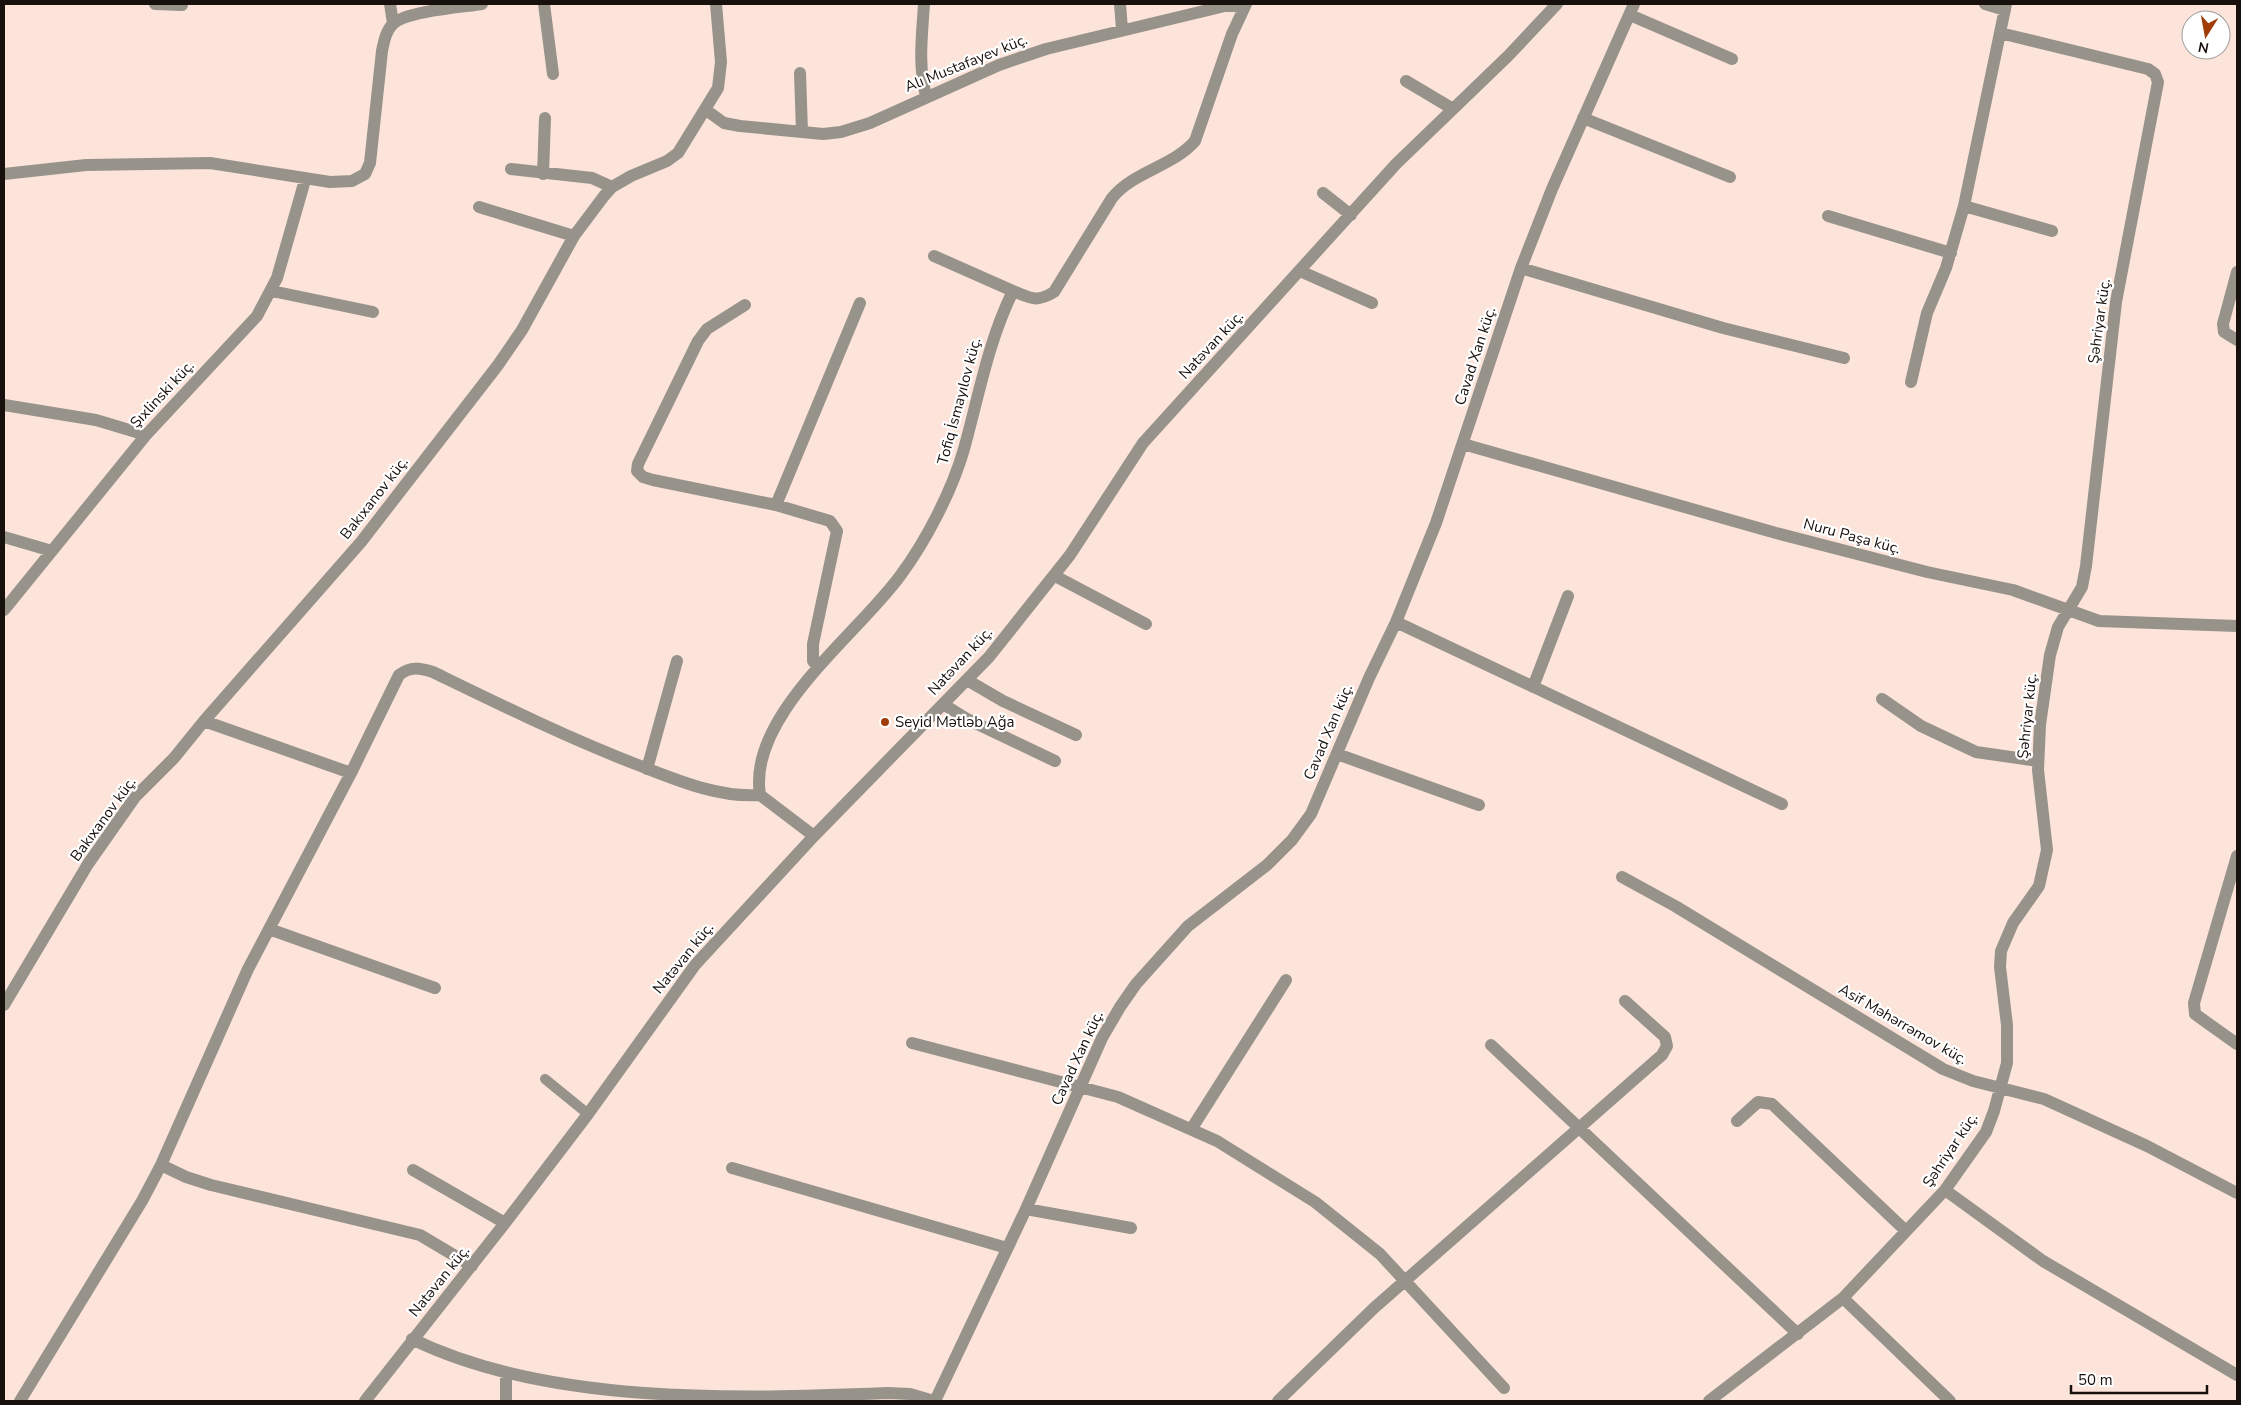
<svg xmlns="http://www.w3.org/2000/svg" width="2241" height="1405" font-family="'Nunito Sans',sans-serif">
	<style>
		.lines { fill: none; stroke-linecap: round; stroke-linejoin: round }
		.lane { stroke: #98938a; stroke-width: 10 }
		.street { stroke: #98938a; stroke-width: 12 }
		.poi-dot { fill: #a13d06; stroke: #fff; stroke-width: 2 }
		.labels { text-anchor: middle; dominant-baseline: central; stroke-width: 4.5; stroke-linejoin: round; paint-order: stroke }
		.street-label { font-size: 15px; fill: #18100d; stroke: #fff }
		.poi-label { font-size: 15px; fill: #18100d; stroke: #fff; text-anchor: start }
	</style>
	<rect width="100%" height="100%" fill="#fce4da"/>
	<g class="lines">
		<!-- lane -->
		<path class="lane" d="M 545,1079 L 588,1114"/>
		<!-- street -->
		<path class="street" d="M 155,4 L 182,5
			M 390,4 L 393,23
			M 544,4 L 553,74
			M 924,4 C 922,36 918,65 926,96
			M 1120,4 L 1122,29
			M 1985,4 L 2005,10
			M 1630,15 L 1732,59
			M 800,73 L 802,132
			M 1406,81 L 1453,109
			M 706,110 L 724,123 L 740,126 L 823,134 L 841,132 L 870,123 L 999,65 L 1046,49 L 1229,5 L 1243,8
			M 1583,118 L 1730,177
			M 511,169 L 592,178 L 612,187
			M 4,174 L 86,165 L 210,163 L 330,182 L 352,181 L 365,174 L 370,163 L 382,51 C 384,41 386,30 394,23 C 408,11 463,7 482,4
			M 543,174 L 545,118
			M 1323,193 L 1351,215
			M 1964,206 L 2052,231
			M 479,207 L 574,236
			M 1828,216 L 1951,253
			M 934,256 L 1013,291
			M 1521,268 L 1723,328 L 1844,358
			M 1300,271 L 1372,303
			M 2237,272 L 2223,324 L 2224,332 L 2237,340
			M 272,291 L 373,312
			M 745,305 L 707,329 L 698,341 L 638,464 L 637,471 L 643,477 L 653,480 L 776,505 L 830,521 L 837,531 L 813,644 L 813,661 L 817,666
			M 1911,382 L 1927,313 L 1946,268 L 1964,206 L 2006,4
			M 4,405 L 96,420 L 146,435
			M 1463,444 L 1776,533 L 1927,572 L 2013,590 L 2099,621 L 2237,626
			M 776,505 L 860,303
			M 4,537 L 52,551
			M 1055,576 L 1146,624
			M 4,610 L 146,435 L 257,316 L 277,278 L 305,180
			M 1396,622 L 1782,804
			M 967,680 L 1003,701 L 1076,735
			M 1533,687 L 1568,596
			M 1882,699 L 1921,726 L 1976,752 L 2038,761
			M 943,704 L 967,719 L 1055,761
			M 204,721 L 351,773
			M 1337,754 L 1479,805
			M 647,769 L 677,661
			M 814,836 L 760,795 C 747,716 857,635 900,576 C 926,541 952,491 964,449 C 979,395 988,342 1013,291 C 1031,298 1036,303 1054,292 L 1112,198 C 1134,171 1172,167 1195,141 L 1232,34 L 1246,4
			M 2237,856 L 2194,1003 L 2195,1014 L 2237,1044
			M 1622,877 L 1675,906 L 1943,1069 L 1973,1081 L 2044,1099 L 2147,1146 L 2237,1193
			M 269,929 L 435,988
			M 4,1005 L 88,864 L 135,797 L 174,758 L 204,721 L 361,542 L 498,365 L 522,330 L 574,236 L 604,196 L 612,187 L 631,176 L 667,161 L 678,153 L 718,88 L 721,62 L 716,4
			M 912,1043 L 1118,1097 L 1217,1141 L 1315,1202 L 1380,1254 L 1504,1388
			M 1491,1045 L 1798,1334
			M 1737,1121 L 1758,1102 L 1772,1104 L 1906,1231
			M 1192,1128 L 1286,980
			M 161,1165 L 186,1177 L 211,1185 L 420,1235 L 472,1266
			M 732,1168 L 1007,1248
			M 413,1170 L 505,1223
			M 1945,1190 L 2043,1261 L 2237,1375
			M 1026,1209 L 1131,1228
			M 1843,1298 L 1950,1401
			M 412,1339 C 547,1405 737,1399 888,1393 L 910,1394 L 934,1401
			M 506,1378 L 506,1401
			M 20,1401 L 142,1201 L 161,1165 L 248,969 L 351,773 L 399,675 C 411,666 419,668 433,672 C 501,705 568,738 638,765 C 677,780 718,798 760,795
			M 365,1401 L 505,1223 L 588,1114 L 695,965 L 814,836 L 989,657 L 1070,555 L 1143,443 L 1396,164 L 1508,56 L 1557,4
			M 935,1401 L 1026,1209 L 1102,1038 L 1120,1007 L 1136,984 L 1188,926 L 1267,865 L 1292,840 L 1311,814 L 1369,678 L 1396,622 L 1436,523 L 1521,268 L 1552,189 L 1634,4
			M 1278,1401 L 1374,1308 L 1662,1055 L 1667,1046 L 1665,1037 L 1625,1001
			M 1709,1401 L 1843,1298 L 1945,1190 L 1986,1132 L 1994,1111 L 2007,1063 L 2007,1025 L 2000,967 L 2001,951 L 2013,923 L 2039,886 L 2047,850 L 2038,770 L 2040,725 L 2050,655 L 2058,627 L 2082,587 L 2086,566 L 2116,302 L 2158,82 L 2155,74 L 2148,69 L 2000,33"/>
	</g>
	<!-- markers -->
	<circle class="poi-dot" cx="885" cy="722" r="5"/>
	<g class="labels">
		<!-- street labels -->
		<g class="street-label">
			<text transform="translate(966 63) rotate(-22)">Alı Mustafayev küç.</text>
			<text transform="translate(2099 321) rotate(-82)">Şəhriyar küç.</text>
			<text transform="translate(1211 345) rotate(-47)">Natəvan küç.</text>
			<text transform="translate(1475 356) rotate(-72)">Cavad Xan küç.</text>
			<text transform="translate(162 394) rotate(-47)">Şıxlinski küç.</text>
			<text transform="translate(959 401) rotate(-75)">Tofiq İsmayılov küç.</text>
			<text transform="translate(374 498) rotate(-52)">Bakıxanov küç.</text>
			<text transform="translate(1852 536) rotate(15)">Nuru Paşa küç.</text>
			<text transform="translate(960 661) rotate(-47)">Natəvan küç.</text>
			<text transform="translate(2027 716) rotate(-84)">Şəhriyar küç.</text>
			<text transform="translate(1328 732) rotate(-67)">Cavad Xan küç.</text>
			<text transform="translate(103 819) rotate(-54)">Bakıxanov küç.</text>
			<text transform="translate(683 958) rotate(-51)">Natəvan küç.</text>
			<text transform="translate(1903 1024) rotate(30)">Asif Məhərrəmov küç.</text>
			<text transform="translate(1077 1058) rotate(-65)">Cavad Xan küç.</text>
			<text transform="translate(1950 1150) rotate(-56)">Şəhriyar küç.</text>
			<text transform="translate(439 1281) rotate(-51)">Natəvan küç.</text>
		</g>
		<!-- poi labels -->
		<g class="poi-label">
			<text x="895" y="722">Seyid Mətləb Ağa</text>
		</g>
	</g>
	<!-- border -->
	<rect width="2241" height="1405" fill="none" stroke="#18100d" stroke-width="10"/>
	<!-- north arrow -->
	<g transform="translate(2206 35) rotate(191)"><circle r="24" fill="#ffffff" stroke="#a39f9e"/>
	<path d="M0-4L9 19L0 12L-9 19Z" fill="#a13d06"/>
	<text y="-8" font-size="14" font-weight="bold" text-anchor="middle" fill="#18100d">N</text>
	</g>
	<!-- scale -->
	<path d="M2071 1385v8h136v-8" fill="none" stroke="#18100d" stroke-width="2.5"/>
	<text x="2078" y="1385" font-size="15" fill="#18100d" stroke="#ffffff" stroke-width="4" paint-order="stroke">50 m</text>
</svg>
